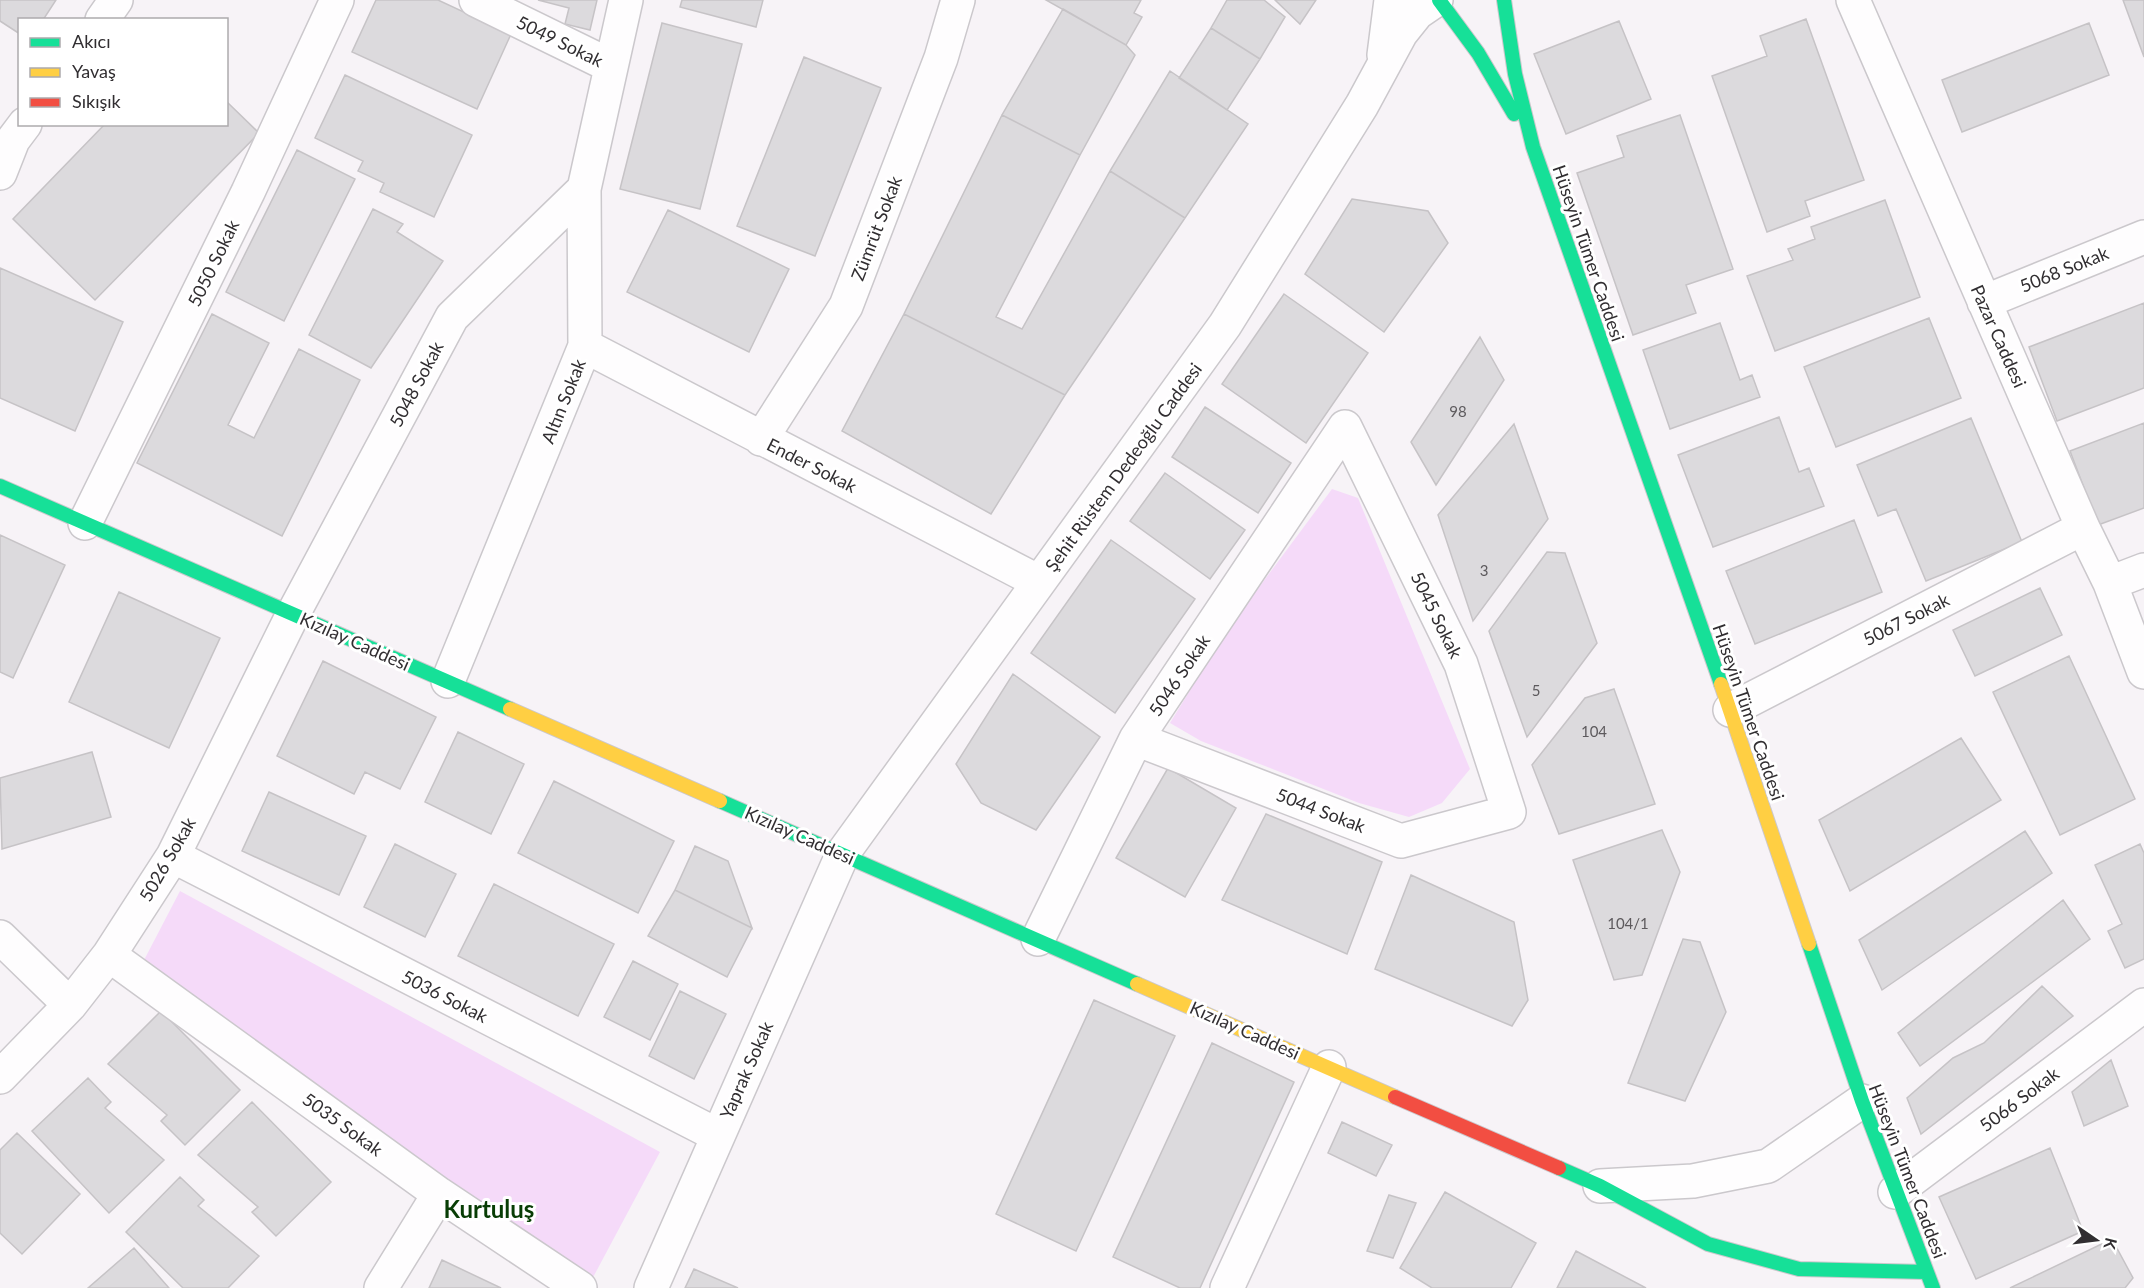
<svg xmlns="http://www.w3.org/2000/svg" width="2144" height="1288" font-family="Lato,sans-serif">
	<style>
		.green { fill: #f5daf9 }
		.building { fill: #dcdadd; stroke: #c6c3c6; stroke-width: 1.5 }
		.lines { fill: none; stroke-linecap: round; stroke-linejoin: round }
		.street-casing { stroke: #cbc8cc; stroke-width: 36 }
		.fast-casing { stroke: #cbc8cc; stroke-width: 16 }
		.slow-casing { stroke: #cbc8cc; stroke-width: 16 }
		.jam-casing { stroke: #cbc8cc; stroke-width: 16 }
		.street { stroke: #fefdfe; stroke-width: 33 }
		.fast { stroke: #16e098; stroke-width: 14 }
		.slow { stroke: #ffcf43; stroke-width: 14 }
		.jam { stroke: #f24e42; stroke-width: 14 }
		.labels { text-anchor: middle; dominant-baseline: central; stroke-width: 6; stroke-linejoin: round; paint-order: stroke }
		.number-label { font-size: 15px; fill: #5d5a5d }
		.street-label { font-size: 18px; fill: #312e31; stroke: #fff }
		.district-label { font-size: 24px; font-weight: bold; fill: #083d05; stroke: #fff }
	</style>
	<rect width="100%" height="100%" fill="#f7f3f7"/>
	<!-- green -->
	<path class="green" d="M 1332,489 L 1358,498 L 1470,769 L 1442,803 L 1409,817 L 1359,803 L 1201,741 L 1170,723 L 1225,633 Z
		M 180,891 L 660,1152 L 590,1283 L 142,964 Z"/>
	<!-- building -->
	<path class="building" d="M 0,0 L 56,0 L 43,20 L 20,20 L 20,34 L 0,21 Z
		M 376,0 L 438,0 L 511,34 L 477,109 L 352,52 Z
		M 538,0 L 597,0 L 590,30 L 565,24 L 569,8 Z
		M 682,0 L 763,0 L 756,27 L 680,7 Z
		M 1046,0 L 1141,0 L 1134,13 L 1142,17 L 1126,45 Z
		M 1227,0 L 1264,0 L 1285,17 L 1260,59 L 1211,28 Z
		M 1275,0 L 1316,0 L 1300,24 Z
		M 2123,0 L 2144,0 L 2144,57 Z
		M 1063,9 L 1126,45 L 1135,55 L 1080,155 L 1002,115 Z
		M 1806,19 L 1864,180 L 1805,201 L 1810,216 L 1767,232 L 1712,76 L 1767,56 L 1760,36 Z
		M 1619,21 L 1651,99 L 1566,134 L 1534,54 Z
		M 662,23 L 742,44 L 700,209 L 620,189 Z
		M 2089,23 L 2109,75 L 1962,132 L 1942,80 Z
		M 1211,28 L 1260,59 L 1227,110 L 1179,78 Z
		M 804,57 L 881,88 L 815,256 L 737,226 Z
		M 1170,71 L 1248,124 L 1185,218 L 1110,171 Z
		M 345,75 L 472,135 L 434,217 L 380,192 L 384,183 L 358,171 L 363,161 L 315,138 Z
		M 226,101 L 259,133 L 95,300 L 13,219 L 105,124 L 226,124 Z
		M 1002,115 L 1080,155 L 996,317 L 1022,329 L 1110,171 L 1185,218 L 1065,395 L 904,314 Z
		M 1680,115 L 1733,269 L 1686,285 L 1696,313 L 1633,335 L 1577,173 L 1624,157 L 1617,136 Z
		M 297,150 L 355,179 L 284,321 L 226,292 Z
		M 1352,199 L 1428,211 L 1448,243 L 1384,332 L 1305,274 Z
		M 1885,200 L 1920,297 L 1775,351 L 1747,276 L 1793,260 L 1788,249 L 1815,239 L 1811,227 Z
		M 373,209 L 403,224 L 397,232 L 443,261 L 371,368 L 309,335 Z
		M 668,210 L 789,269 L 749,352 L 627,292 Z
		M 0,268 L 123,322 L 75,431 L 0,398 Z
		M 1284,294 L 1368,353 L 1306,443 L 1222,384 Z
		M 2144,303 L 2144,388 L 2057,421 L 2029,347 Z
		M 212,314 L 269,343 L 228,425 L 254,438 L 299,349 L 360,380 L 282,536 L 137,463 Z
		M 904,314 L 1065,395 L 991,514 L 842,431 Z
		M 1929,318 L 1961,398 L 1836,447 L 1804,367 Z
		M 1720,323 L 1740,380 L 1752,375 L 1760,397 L 1670,429 L 1643,350 Z
		M 1480,337 L 1504,380 L 1436,485 L 1411,442 Z
		M 1205,407 L 1291,463 L 1258,513 L 1172,457 Z
		M 1779,417 L 1799,472 L 1809,468 L 1824,506 L 1713,547 L 1678,455 Z
		M 1971,418 L 2022,542 L 1926,581 L 1896,509 L 1878,516 L 1857,465 Z
		M 2144,423 L 2144,508 L 2098,525 L 2070,451 Z
		M 1514,424 L 1548,519 L 1473,621 L 1438,515 Z
		M 1165,473 L 1245,530 L 1210,579 L 1130,521 Z
		M 1854,520 L 1882,592 L 1755,644 L 1726,571 Z
		M 0,535 L 65,565 L 13,678 L 0,672 Z
		M 1111,540 L 1195,599 L 1115,713 L 1031,653 Z
		M 1547,552 L 1565,553 L 1597,643 L 1527,737 L 1489,631 Z
		M 2040,588 L 2062,635 L 1975,676 L 1953,630 Z
		M 119,592 L 220,638 L 169,748 L 69,702 Z
		M 2069,656 L 2135,799 L 2060,835 L 1993,692 Z
		M 323,661 L 436,717 L 400,789 L 365,772 L 354,794 L 277,756 Z
		M 1013,674 L 1100,737 L 1036,830 L 981,803 L 956,764 Z
		M 1614,689 L 1655,804 L 1559,834 L 1532,765 L 1585,698 Z
		M 458,732 L 524,764 L 491,834 L 425,802 Z
		M 1961,738 L 2001,800 L 1850,891 L 1819,820 Z
		M 92,752 L 111,817 L 2,849 L 0,778 Z
		M 1168,768 L 1236,808 L 1185,897 L 1116,858 Z
		M 554,781 L 674,841 L 638,913 L 518,853 Z
		M 269,792 L 366,836 L 339,895 L 242,851 Z
		M 1266,814 L 1382,862 L 1347,954 L 1222,900 Z
		M 1662,830 L 1680,872 L 1642,975 L 1614,980 L 1573,860 Z
		M 2025,831 L 2052,873 L 1882,990 L 1859,940 Z
		M 395,844 L 456,874 L 425,937 L 364,907 Z
		M 2140,844 L 2144,853 L 2144,959 L 2125,968 L 2108,931 L 2122,924 L 2095,865 Z
		M 695,846 L 728,861 L 752,928 L 675,890 Z
		M 1411,875 L 1514,922 L 1528,1000 L 1512,1026 L 1375,969 Z
		M 494,884 L 614,944 L 578,1016 L 458,956 Z
		M 675,890 L 752,928 L 727,977 L 648,936 Z
		M 2063,900 L 2090,939 L 1920,1066 L 1898,1033 Z
		M 1683,939 L 1700,942 L 1726,1012 L 1685,1101 L 1628,1083 Z
		M 633,961 L 678,984 L 650,1040 L 604,1017 Z
		M 2042,986 L 2073,1016 L 1921,1134 L 1907,1098 L 1953,1058 L 1984,1043 Z
		M 680,991 L 726,1014 L 694,1079 L 649,1056 Z
		M 1094,1000 L 1175,1036 L 1076,1251 L 996,1214 Z
		M 161,1011 L 240,1090 L 185,1145 L 161,1121 L 167,1115 L 108,1064 Z
		M 1212,1043 L 1294,1082 L 1200,1288 L 1180,1288 L 1113,1257 Z
		M 2111,1060 L 2128,1106 L 2084,1126 L 2072,1092 Z
		M 88,1078 L 111,1102 L 105,1108 L 164,1160 L 109,1213 L 32,1131 Z
		M 252,1102 L 331,1182 L 276,1236 L 252,1212 L 258,1207 L 198,1155 Z
		M 1342,1122 L 1392,1145 L 1376,1176 L 1328,1153 Z
		M 17,1133 L 80,1194 L 22,1254 L 0,1233 L 0,1150 Z
		M 2050,1148 L 2083,1231 L 1976,1279 L 1939,1197 Z
		M 180,1177 L 204,1200 L 198,1206 L 259,1256 L 228,1288 L 183,1288 L 126,1232 Z
		M 1445,1192 L 1536,1243 L 1511,1288 L 1432,1288 L 1400,1268 Z
		M 1389,1195 L 1416,1203 L 1393,1258 L 1367,1251 Z
		M 2112,1239 L 2133,1278 L 2125,1288 L 2010,1288 Z
		M 134,1248 L 169,1288 L 88,1288 Z
		M 1576,1251 L 1646,1288 L 1557,1288 Z
		M 442,1260 L 501,1288 L 429,1288 Z
		M 694,1269 L 738,1288 L 685,1288 Z"/>
	<g class="lines">
		<defs>
			<path id="street" d="M 476,0 L 611,66
				M 1853,0 L 2083,528 L 2110,583 L 2144,672
				M 102,20 L 116,0
				M 1384,55 L 1391,0
				M 0,173 L 13,140 L 25,124
				M 1984,302 L 2144,237
				M 585,346 L 1039,582
				M 761,439 L 846,306 L 941,58 L 958,0
				M 85,523 L 248,192 L 337,0
				M 2110,583 L 2144,570
				M 448,681 L 585,346 L 584,189 L 626,0
				M 1730,710 L 2083,528
				M 1136,739 L 1401,841 L 1509,812 L 1461,664 L 1345,427
				M 173,856 L 717,1135
				M 0,937 L 70,1005
				M 1038,939 L 1136,739 L 1345,427
				M 109,955 L 439,1194 L 580,1288
				M 0,1077 L 70,1005 L 109,955 L 173,856 L 293,614 L 452,317 L 584,189
				M 1600,1186 L 1693,1181 L 1768,1166 L 1862,1101
				M 1895,1192 L 2144,1005
				M 381,1288 L 439,1194
				M 651,1288 L 843,853 L 1225,325 L 1362,105 L 1401,33 L 1417,13 L 1436,0
				M 1227,1288 L 1329,1067"/>
			<path id="fast" d="M 1439,0 L 1478,53 L 1514,114
				M 1504,0 L 1515,74 L 1533,147 L 1721,684
				M 0,486 L 510,709
				M 720,801 L 1137,984
				M 1809,944 L 1862,1101 L 1933,1288
				M 1559,1168 L 1600,1186 L 1708,1244 L 1799,1269 L 1926,1272"/>
			<path id="slow" d="M 1721,684 L 1809,944
				M 510,709 L 720,801
				M 1137,984 L 1395,1097"/>
			<path id="jam" d="M 1395,1097 L 1559,1168"/>
		</defs>
		<!-- street casing -->
		<use href="#street" class="street-casing"/>
		<!-- fast casing -->
		<use href="#fast" class="fast-casing"/>
		<!-- slow casing -->
		<use href="#slow" class="slow-casing"/>
		<!-- jam casing -->
		<use href="#jam" class="jam-casing"/>
		<!-- street -->
		<use href="#street" class="street"/>
		<!-- fast -->
		<use href="#fast" class="fast"/>
		<!-- slow -->
		<use href="#slow" class="slow"/>
		<!-- jam -->
		<use href="#jam" class="jam"/>
	</g>
	<g class="labels">
		<!-- number labels -->
		<g class="number-label">
			<text x="1458" y="411">98</text>
			<text x="1484" y="570">3</text>
			<text x="1536" y="690">5</text>
			<text x="1594" y="731">104</text>
			<text x="1628" y="923">104/1</text>
		</g>
		<!-- street labels -->
		<g class="street-label">
			<text transform="translate(560 41) rotate(26)">5049 Sokak</text>
			<text transform="translate(876 228) rotate(-69)">Zümrüt Sokak</text>
			<text transform="translate(1589 253) rotate(71)">Hüseyin Tümer Caddesi</text>
			<text transform="translate(213 263) rotate(-64)">5050 Sokak</text>
			<text transform="translate(2064 269) rotate(-22)">5068 Sokak</text>
			<text transform="translate(1999 336) rotate(66)">Pazar Caddesi</text>
			<text transform="translate(416 384) rotate(-62)">5048 Sokak</text>
			<text transform="translate(563 401) rotate(-68)">Altın Sokak</text>
			<text transform="translate(812 465) rotate(27)">Ender Sokak</text>
			<text transform="translate(1123 467) rotate(-54)">Şehit Rüstem Dedeoğlu Caddesi</text>
			<text transform="translate(1437 615) rotate(64)">5045 Sokak</text>
			<text transform="translate(1906 619) rotate(-27)">5067 Sokak</text>
			<text transform="translate(355 641) rotate(24)">Kızılay Caddesi</text>
			<text transform="translate(1179 675) rotate(-56)">5046 Sokak</text>
			<text transform="translate(1749 712) rotate(71)">Hüseyin Tümer Caddesi</text>
			<text transform="translate(1321 810) rotate(21)">5044 Sokak</text>
			<text transform="translate(800 835) rotate(24)">Kızılay Caddesi</text>
			<text transform="translate(167 859) rotate(-60)">5026 Sokak</text>
			<text transform="translate(445 996) rotate(27)">5036 Sokak</text>
			<text transform="translate(1245 1030) rotate(24)">Kızılay Caddesi</text>
			<text transform="translate(746 1070) rotate(-66)">Yaprak Sokak</text>
			<text transform="translate(2019 1099) rotate(-37)">5066 Sokak</text>
			<text transform="translate(343 1124) rotate(36)">5035 Sokak</text>
			<text transform="translate(1908 1171) rotate(69)">Hüseyin Tümer Caddesi</text>
		</g>
		<!-- district labels -->
		<g class="district-label">
			<text x="489" y="1208">Kurtuluş</text>
		</g>
	</g>
	<!-- legend -->
	<rect x="18" y="18" width="210" height="108" fill="#ffffff" stroke="#adabad" stroke-width="1.5"/>
	<rect x="30" y="38" width="30" height="9" fill="#16e098" stroke="#adabad" stroke-width="1.5"/>
	<text x="72" y="48" font-size="18" fill="#312e31">Akıcı</text>
	<rect x="30" y="68" width="30" height="9" fill="#ffcf43" stroke="#adabad" stroke-width="1.5"/>
	<text x="72" y="78" font-size="18" fill="#312e31">Yavaş</text>
	<rect x="30" y="98" width="30" height="9" fill="#f24e42" stroke="#adabad" stroke-width="1.5"/>
	<text x="72" y="108" font-size="18" fill="#312e31">Sıkışık</text>
	<!-- north arrow -->
	<g transform="translate(2096 1240) rotate(104)" stroke="#ffffff" stroke-width="4.5" paint-order="stroke">
	<path d="M0-4.5L10 22L0 15L-10 22Z" fill="#312e31"/>
	<text y="-9" font-size="16" font-weight="bold" text-anchor="middle" fill="#312e31">K</text>
	</g>
</svg>
